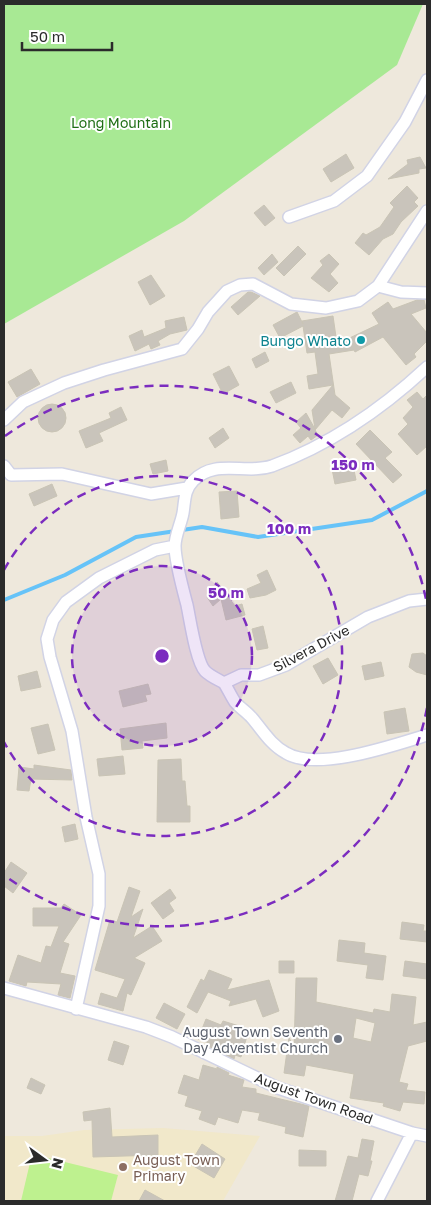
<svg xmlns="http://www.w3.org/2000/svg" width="431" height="1205" font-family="'Golos Text',sans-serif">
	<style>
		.education { fill: #f1e8ca }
		.green { fill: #a8e994 }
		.pitch { fill: #bef18f }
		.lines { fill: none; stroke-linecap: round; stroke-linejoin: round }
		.stream { stroke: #66c3f8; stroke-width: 4 }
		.building { fill: #c9c4bb; stroke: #c9c4b5; fill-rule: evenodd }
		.minor-casing { stroke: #d1d3e5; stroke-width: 14 }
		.minor { stroke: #fff; stroke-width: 11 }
		.ring { fill: none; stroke: #7b2cbf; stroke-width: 2.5; stroke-dasharray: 9 6 }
		.culture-dot { fill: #0f9aa8; stroke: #fff; stroke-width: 2 }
		.worship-dot { fill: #6b7280; stroke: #fff; stroke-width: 2 }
		.education-dot { fill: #8d6e63; stroke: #fff; stroke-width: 2 }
		.labels { text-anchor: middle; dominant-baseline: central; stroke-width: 4; stroke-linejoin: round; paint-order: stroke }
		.park-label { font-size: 14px; fill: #1e6e14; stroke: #fff }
		.culture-label { font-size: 14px; fill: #0d838f; stroke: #fff; text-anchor: end }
		.street-label { font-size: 14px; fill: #2b2b2b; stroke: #fff }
		.worship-label { font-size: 14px; fill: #5b616d; stroke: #fff; text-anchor: end }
		.education-label { font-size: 14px; fill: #785e54; stroke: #fff; text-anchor: start }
		.centre { fill: #7b2cbf; stroke: #fff; stroke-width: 2.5 }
		.ring-label { font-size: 15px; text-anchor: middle; font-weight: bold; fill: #7b2cbf; stroke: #fff; stroke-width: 4; stroke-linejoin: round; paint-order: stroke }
	</style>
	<rect width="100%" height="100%" fill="#eee8dc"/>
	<!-- education -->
	<path class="education" d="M 163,1128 L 260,1136 L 223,1201 L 4,1201 L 4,1136 L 42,1136 L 84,1130 Z"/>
	<!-- green -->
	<path class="green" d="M 4,4 L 423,4 L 397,65 L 184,221 L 4,324 Z"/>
	<!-- pitch -->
	<path class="pitch" d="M 32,1154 L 118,1175 L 111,1201 L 21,1201 Z"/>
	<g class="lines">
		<!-- stream -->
		<path class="stream" d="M 4,600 L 65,575 L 136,537 L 202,527 L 258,537 L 372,520 L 427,491"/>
	</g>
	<!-- building -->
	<path class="building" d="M 346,154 L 354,168 L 331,182 L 323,169 Z
		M 420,157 L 426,168 L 419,169 L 419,173 L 388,179 L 408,164 L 407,160 Z
		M 407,186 L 418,198 L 414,202 L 418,206 L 401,222 L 393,234 L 383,239 L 369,255 L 355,243 L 363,233 L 366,235 L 380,227 L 394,207 L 390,203 Z
		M 264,205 L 275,218 L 265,226 L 254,213 Z
		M 298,246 L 306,254 L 284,276 L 276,268 Z
		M 272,254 L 278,262 L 264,275 L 258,268 Z
		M 329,254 L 339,264 L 330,274 L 338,283 L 329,292 L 311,278 L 323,265 L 320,261 Z
		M 151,275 L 165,296 L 150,305 L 138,282 Z
		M 248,292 L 251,292 L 260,296 L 238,315 L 231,307 Z
		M 417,300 L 424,300 L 426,308 L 411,314 L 427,333 L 427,341 L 414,354 L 416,357 L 406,365 L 383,337 L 355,352 L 354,350 L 329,354 L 335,395 L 350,408 L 342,418 L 332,410 L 315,430 L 318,435 L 311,440 L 308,436 L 300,443 L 293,435 L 301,428 L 296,422 L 306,413 L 315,429 L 312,410 L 333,385 L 309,389 L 307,376 L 318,374 L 315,352 L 307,353 L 303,326 L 280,338 L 273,325 L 297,312 L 303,324 L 302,321 L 333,316 L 337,344 L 379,324 L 372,313 L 388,302 L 393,309 Z
		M 184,317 L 187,330 L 170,334 L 158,341 L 160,345 L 151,349 L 149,344 L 135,351 L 129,336 L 142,330 L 144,337 L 166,328 L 165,321 Z
		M 265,352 L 269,361 L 256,368 L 252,359 Z
		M 229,366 L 239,385 L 223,394 L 213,374 Z
		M 31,369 L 40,384 L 17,397 L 8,382 Z
		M 291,382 L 296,393 L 276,403 L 270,392 Z
		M 417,392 L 423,399 L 427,395 L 427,446 L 417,455 L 398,434 L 408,424 L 403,418 L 413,407 L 407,400 Z
		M38 418a14 14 0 1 1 28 0a14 14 0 1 1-28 0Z
		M 121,407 L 127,420 L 99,433 L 103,441 L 86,448 L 79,431 L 111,418 L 109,413 Z
		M 223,428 L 229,438 L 215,448 L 209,438 Z
		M 370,430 L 392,452 L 385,458 L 402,475 L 393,483 L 356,444 Z
		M 166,460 L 168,471 L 153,474 L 150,464 Z
		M 353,465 L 356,480 L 335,484 L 332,469 Z
		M 52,484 L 57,496 L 34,506 L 29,494 Z
		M 237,491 L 239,517 L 221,519 L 219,492 Z
		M 267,570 L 276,590 L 266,595 L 250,598 L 247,589 L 261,583 L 257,575 Z
		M 217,582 L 235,606 L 242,604 L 245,615 L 226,620 L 221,599 L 213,606 L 207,597 L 219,588 Z
		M 263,626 L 268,648 L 257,650 L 252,629 Z
		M 423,653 L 427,656 L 427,675 L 416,672 L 409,667 L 412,654 Z
		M 328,658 L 338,675 L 323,684 L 313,666 Z
		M 381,662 L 384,676 L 365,680 L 362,666 Z
		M 37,671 L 41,687 L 21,691 L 18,676 Z
		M 148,684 L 151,694 L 145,695 L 147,701 L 123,707 L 119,691 Z
		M 405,708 L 409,731 L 387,734 L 384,712 Z
		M 166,723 L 167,738 L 142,741 L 143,748 L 122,750 L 120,729 Z
		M 48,724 L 55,750 L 38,754 L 31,728 Z
		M 123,756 L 125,774 L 99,776 L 97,759 Z
		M 181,759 L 182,781 L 185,781 L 187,806 L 190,806 L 190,822 L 157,822 L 158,760 Z
		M 34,765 L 71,770 L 72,780 L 31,779 L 29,791 L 17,790 L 19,767 L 34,769 Z
		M 75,824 L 78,839 L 65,842 L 62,827 Z
		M 11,862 L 27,873 L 13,893 L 4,886 L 4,873 Z
		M 129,887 L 140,891 L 131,917 L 143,909 L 133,938 L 152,926 L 162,941 L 134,958 L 145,963 L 131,995 L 127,993 L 123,1011 L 98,1004 L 101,993 L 117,998 L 125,979 L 95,970 L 110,920 L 117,922 Z
		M 170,889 L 176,898 L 169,903 L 174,911 L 163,919 L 151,903 Z
		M 64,904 L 81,915 L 63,942 L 69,944 L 60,973 L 75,976 L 70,998 L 58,995 L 61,984 L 27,982 L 26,986 L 9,981 L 18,955 L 41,963 L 46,946 L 51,947 L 59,926 L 33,926 L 33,908 L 61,908 Z
		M 402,922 L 424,925 L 423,931 L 427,931 L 427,942 L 400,939 Z
		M 339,940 L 365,943 L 364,953 L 386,956 L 383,980 L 366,978 L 368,965 L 337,961 Z
		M 279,961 L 294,961 L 294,973 L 279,973 Z
		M 405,961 L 427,964 L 427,979 L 403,976 Z
		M 209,970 L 232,979 L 227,990 L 269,980 L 279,1011 L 263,1017 L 256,999 L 229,1006 L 231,1001 L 208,992 L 197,1013 L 187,1007 L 201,979 L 204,981 Z
		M 296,978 L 317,978 L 316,1002 L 373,1013 L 374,1009 L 390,1012 L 392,994 L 416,997 L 413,1025 L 427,1022 L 427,1041 L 408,1046 L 399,1082 L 408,1084 L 406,1090 L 425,1092 L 424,1104 L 403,1102 L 400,1111 L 383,1106 L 384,1103 L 350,1098 L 354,1074 L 306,1065 L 304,1076 L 284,1073 L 289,1037 L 294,1050 ZM 356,1018 L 375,1023 L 371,1042 L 353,1038 Z
		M 164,1003 L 185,1014 L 177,1029 L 156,1018 Z
		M 206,1019 L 221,1025 L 223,1021 L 249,1029 L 241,1057 L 235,1055 L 234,1059 L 208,1046 L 209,1043 L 198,1039 Z
		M 114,1041 L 129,1046 L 123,1065 L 108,1060 Z
		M 203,1065 L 217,1069 L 217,1067 L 229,1073 L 228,1075 L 244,1080 L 242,1087 L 256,1089 L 256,1093 L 309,1106 L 303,1137 L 285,1133 L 286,1127 L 258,1120 L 260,1113 L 242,1110 L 238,1123 L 218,1117 L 215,1125 L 199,1119 L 202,1111 L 185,1106 L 188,1096 L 178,1093 L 184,1075 L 199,1080 Z
		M 31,1078 L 45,1085 L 41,1094 L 27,1088 Z
		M 110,1108 L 112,1137 L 158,1135 L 158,1155 L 93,1157 L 92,1120 L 84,1121 L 83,1112 Z
		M 362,1139 L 374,1141 L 370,1161 L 372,1161 L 368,1176 L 359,1174 L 352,1201 L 335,1201 L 348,1156 L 358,1158 Z
		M 202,1144 L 225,1159 L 214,1178 L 190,1164 Z
		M 299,1150 L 326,1151 L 326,1166 L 299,1166 Z
		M 145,1190 L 165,1201 L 139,1201 Z"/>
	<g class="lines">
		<defs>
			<path id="minor" d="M 427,211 L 378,286 L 401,292 L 427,293
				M 289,217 L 334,201 L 367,176 L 405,122 L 427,80
				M 427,367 C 383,408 329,445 272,466 C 245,475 215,458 193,481 C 184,490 185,501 183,513 C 181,524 175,535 175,546 C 175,561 183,590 187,605 C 190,619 196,661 205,671 C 210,676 217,679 224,683 L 241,675 L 259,675 L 286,665 L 368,617 L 409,601 L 427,599
				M 4,420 L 23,402 L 64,383 L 104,370 L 182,349 L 198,329 L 208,312 L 227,291 L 240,285 L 253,284 L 291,304 L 326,308 L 358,301 L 378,286
				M 4,466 L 11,475 L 62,474 L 151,494 L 187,488
				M 224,683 C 228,689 231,696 235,702 C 240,708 247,712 252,718 C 263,731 271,745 286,753 C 317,772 394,745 427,735
				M 4,988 L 146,1027 L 172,1037 L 278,1088 L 412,1133 L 427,1136
				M 76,1009 L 99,906 L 99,874 L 86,817 L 72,731 L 50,657 L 47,639 L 53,620 L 66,602 L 99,578 L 155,550 L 175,546
				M 377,1201 L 412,1133"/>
		</defs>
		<!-- minor casing -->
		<use href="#minor" class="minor-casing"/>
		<!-- minor -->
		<use href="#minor" class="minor"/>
	</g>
	<!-- distance rings -->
	<circle cx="162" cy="656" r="90" fill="#7b2cbf" fill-opacity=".12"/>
	<g class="ring">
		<circle cx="162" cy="656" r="90"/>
		<path d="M4 570A180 180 0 1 1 4 742"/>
		<path d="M427 708A270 270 0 0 1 5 876M5 436A270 270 0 0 1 427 604"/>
	</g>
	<!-- markers -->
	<circle class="culture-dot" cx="361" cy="340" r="5"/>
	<circle class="worship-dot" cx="338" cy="1039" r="5"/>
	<circle class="education-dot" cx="123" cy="1167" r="5"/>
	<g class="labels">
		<!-- park labels -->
		<g class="park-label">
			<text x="121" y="122">Long Mountain</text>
		</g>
		<!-- culture labels -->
		<g class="culture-label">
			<text x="351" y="340">Bungo Whato</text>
		</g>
		<!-- street labels -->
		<g class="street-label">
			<text transform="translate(311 648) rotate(-28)">Silvera Drive</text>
			<text transform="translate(314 1098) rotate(20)">August Town Road</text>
		</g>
		<!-- worship labels -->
		<g class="worship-label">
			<text x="328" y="1031">August Town Seventh<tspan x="328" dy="16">Day Adventist Church</tspan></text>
		</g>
		<!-- education labels -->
		<g class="education-label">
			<text x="133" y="1159">August Town<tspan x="133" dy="16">Primary</tspan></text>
		</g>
	</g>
	<circle cx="162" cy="656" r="8" class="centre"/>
	<g class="ring-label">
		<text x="353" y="470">150 m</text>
		<text x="289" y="534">100 m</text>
		<text x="226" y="598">50 m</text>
	</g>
	<!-- border -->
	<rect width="431" height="1205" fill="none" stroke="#2b2b2b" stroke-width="10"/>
	<!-- north arrow -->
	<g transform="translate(45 1160) rotate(105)" stroke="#ffffff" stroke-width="4" paint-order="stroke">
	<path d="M0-4L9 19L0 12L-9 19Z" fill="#2b2b2b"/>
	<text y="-8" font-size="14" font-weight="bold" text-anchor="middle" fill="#2b2b2b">N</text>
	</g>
	<!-- scale -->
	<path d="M22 42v8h90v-8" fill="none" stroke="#2b2b2b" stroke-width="2.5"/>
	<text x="30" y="42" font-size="15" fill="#2b2b2b" stroke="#ffffff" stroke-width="4" paint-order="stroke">50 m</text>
</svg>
